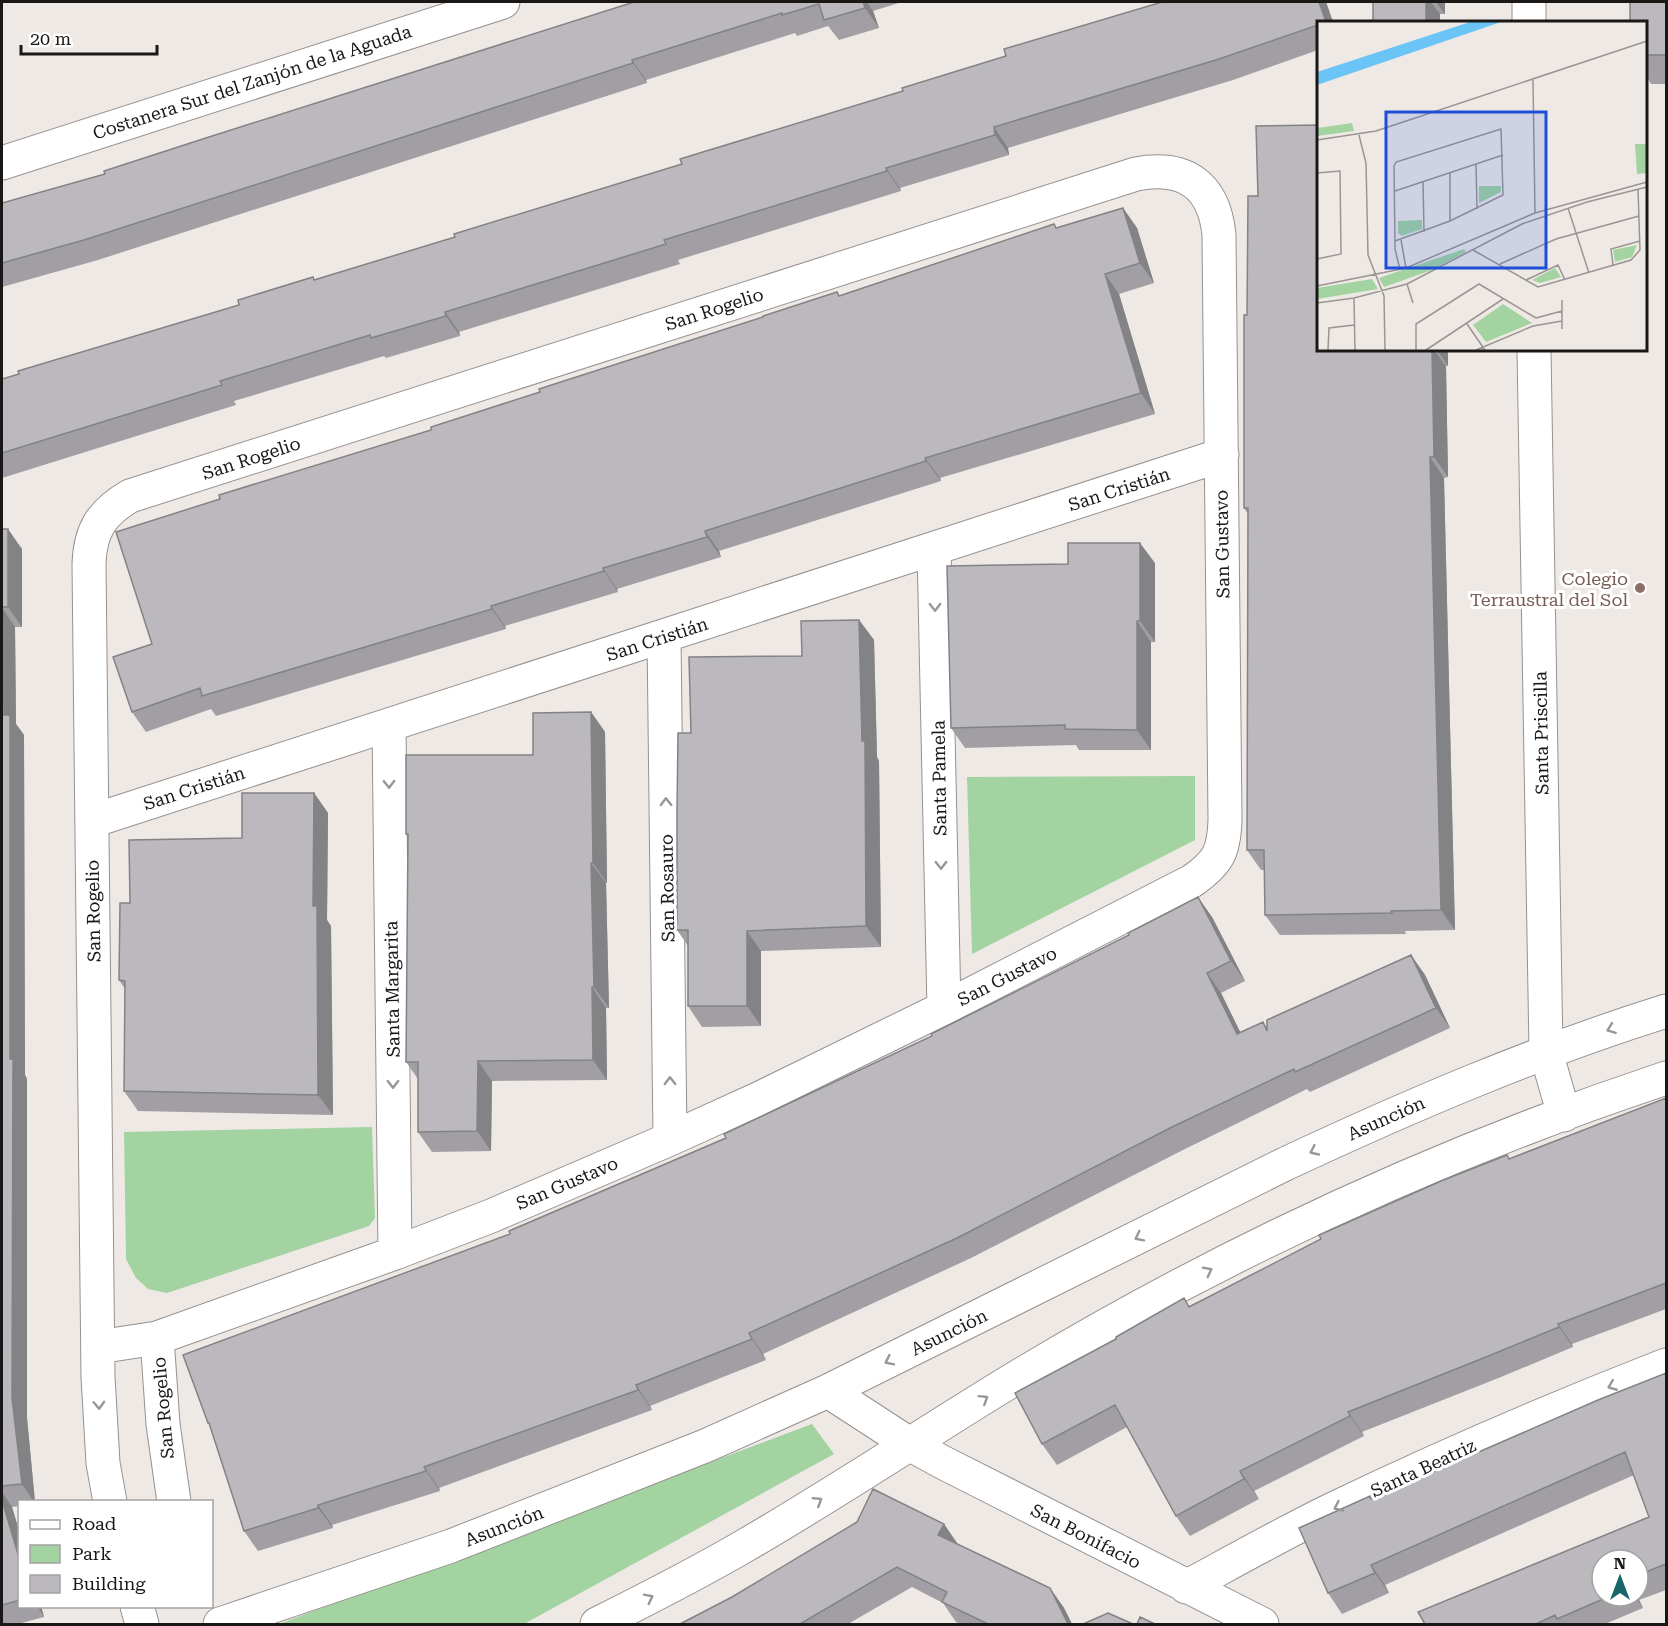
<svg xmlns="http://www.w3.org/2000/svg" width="1668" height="1626" font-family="'Roboto Serif',serif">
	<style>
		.green { fill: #a2d3a1 }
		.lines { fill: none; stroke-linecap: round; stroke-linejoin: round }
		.minor-casing { stroke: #96918f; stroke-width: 35 }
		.minor { stroke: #fff; stroke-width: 33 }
		.wall { fill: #a19fa3; fill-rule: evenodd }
		.shaded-wall { fill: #838284 }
		.building { fill: #bbb9bd; stroke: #838284; stroke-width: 1.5 }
		.oneway { stroke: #989797 }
		.education-dot { fill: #8d6e63; stroke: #fff; stroke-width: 2 }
		.labels { text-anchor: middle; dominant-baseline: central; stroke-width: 6; stroke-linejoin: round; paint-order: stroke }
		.street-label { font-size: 18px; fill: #1a1817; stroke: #fff }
		.education-label { font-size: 18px; fill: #785e54; stroke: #fff; text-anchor: end }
		.inset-road { fill: none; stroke: #9a9593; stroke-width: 1.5 }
		.view { fill: #1d4ed8; fill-opacity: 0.15; stroke: #1d4ed8; stroke-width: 3 }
		.inset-edge { fill: none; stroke: #1a1817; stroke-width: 3 }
	</style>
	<rect width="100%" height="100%" fill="#efe9e6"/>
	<!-- green -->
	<path class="green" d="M 1195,776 L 1195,840 L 972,954 L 967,777 Z
		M 372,1127 L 375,1218 L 369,1226 L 167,1293 L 148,1289 L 136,1278 L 126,1259 L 124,1132 Z
		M 812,1424 L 834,1454 L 524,1624 L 279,1624 Z"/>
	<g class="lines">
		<defs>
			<path id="minor" d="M 1529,2 L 1529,22
				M 2,163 L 503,2
				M 1534,350 L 1546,1052 L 1564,1115
				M 934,549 L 944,1008
				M 664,636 L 670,1139
				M 389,725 L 395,1253
				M 92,821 L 1222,455
				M 157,1338 L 163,1424 L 174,1502
				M 98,1347 L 157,1338 L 395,1253 L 491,1216 L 670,1139 L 758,1099 L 944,1008 L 1192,881 C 1218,863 1224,852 1225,820 L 1219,235 C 1214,184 1184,165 1136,174 L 130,496 C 101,513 90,531 89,564 L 98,1377 L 103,1463 L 110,1502
				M 828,1391 L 911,1445 L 944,1463 L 1262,1624
				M 1186,1587 C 1234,1561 1282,1534 1331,1510 C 1441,1457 1553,1409 1666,1365
				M 137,1606 L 142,1624
				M 220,1624 L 451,1546 L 705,1446 L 828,1391 L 1285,1164 C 1409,1106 1535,1052 1666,1011
				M 597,1624 C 647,1599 698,1573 746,1545 C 841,1490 931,1429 1024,1373 C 1226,1252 1443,1152 1666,1078"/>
		</defs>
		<!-- minor casing -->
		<use href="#minor" class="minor-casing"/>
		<!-- minor -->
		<use href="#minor" class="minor"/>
	</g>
	<!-- wall -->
	<path class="wall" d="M 634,2 L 902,2 L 873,11 L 879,28 L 839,40 L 828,26 L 797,36 L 795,33 L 646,80 L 647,83 L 98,260 L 2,287 L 2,203 L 105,174 Z
		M 1326,2 L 1333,22 L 1318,22 L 1318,50 L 1233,80 L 1008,148 L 1009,155 L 900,188 L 901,191 L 678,260 L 680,264 L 459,332 L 460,336 L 386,358 L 384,356 L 234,401 L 236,405 L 2,478 L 2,379 L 239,305 L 313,277 L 315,280 Z
		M 1373,2 L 1445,2 L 1445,14 L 1440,14 Z
		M 1666,2 L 1666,84 L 1651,84 L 1646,76 L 1646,22 Z
		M 1258,196 L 1318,350 L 1448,350 L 1448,366 L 1446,366 L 1448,477 L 1444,478 L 1455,930 L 1405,931 L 1406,934 L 1280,935 L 1265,915 L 1265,870 L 1261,870 L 1247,850 L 1248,514 L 1244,508 L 1247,315 Z
		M 1123,208 L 1137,228 L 1154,283 L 1119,294 L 1155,414 L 940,478 L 941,481 L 719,551 L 721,557 L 617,589 L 618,592 L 505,626 L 506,629 L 216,716 L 211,709 L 146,732 L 132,712 L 152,644 L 220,499 L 431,430 L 837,292 L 840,296 Z
		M 2,529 L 22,549 L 22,627 L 15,627 L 16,724 L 24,735 L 25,1075 L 27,1079 L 27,1418 L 35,1502 L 20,1502 L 20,1506 L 12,1507 L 20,1534 L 20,1606 L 41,1606 L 44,1617 L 18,1624 L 2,1624 Z
		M 1155,563 L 1155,642 L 1151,642 L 1151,750 L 1079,750 L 1076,745 L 965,748 L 951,728 Z
		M 859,620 L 874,640 L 877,757 L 879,761 L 881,947 L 761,951 L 761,1026 L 702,1027 L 688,1006 L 688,946 L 677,930 L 691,733 L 802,656 Z
		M 591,712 L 605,732 L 607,883 L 606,883 L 609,1008 L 606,1008 L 607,1080 L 492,1081 L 491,1151 L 432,1152 L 418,1132 L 418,1079 L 406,1062 L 408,837 L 406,834 L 533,755 Z
		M 314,793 L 328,813 L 327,920 L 331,926 L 333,1115 L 138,1111 L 124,1091 L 125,989 L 119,980 L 130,903 L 242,838 Z
		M 1212,917 L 1245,981 L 1221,993 L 1240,1032 L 1263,1022 L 1267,1028 L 1411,955 L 1425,975 L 1450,1028 L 1310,1092 L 1307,1089 L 1185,1149 L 971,1258 L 763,1354 L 766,1360 L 650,1406 L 652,1410 L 439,1488 L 440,1491 L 332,1525 L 333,1528 L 258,1551 L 244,1531 L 211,1427 L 208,1423 L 510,1234 L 726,1138 Z
		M 1666,1098 L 1666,1309 L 1572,1344 L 1573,1347 L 1501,1377 L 1362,1432 L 1364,1436 L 1254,1491 L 1259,1499 L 1190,1536 L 1176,1516 L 1127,1427 L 1057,1465 L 1042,1444 L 1189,1306 L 1507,1155 L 1510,1159 Z
		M 1666,1373 L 1666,1590 L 1639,1600 L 1643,1608 L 1605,1624 L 1425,1624 L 1649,1517 L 1634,1475 L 1385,1585 L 1389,1593 L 1342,1614 L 1328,1593 L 1372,1499 ZM 1638,1560 L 1638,1596 L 1602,1596 Z
		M 944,1524 L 958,1544 L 1050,1588 L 1064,1608 L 1072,1624 L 961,1624 L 956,1622 L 943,1603 L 912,1587 L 848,1624 L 680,1624 Z"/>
	<!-- shaded-wall -->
	<path class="shaded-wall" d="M 863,2 L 867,2 L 873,11 L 879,28 L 865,8 Z
		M 1319,2 L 1326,2 L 1333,22 L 1326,22 Z
		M 1426,2 L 1431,2 L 1440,14 L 1440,22 L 1426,22 Z
		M 1436,2 L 1445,2 L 1445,14 Z
		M 632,60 L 646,80 L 647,83 L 633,63 Z
		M 994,127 L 1008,148 L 1009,155 L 995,135 Z
		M 886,168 L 900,188 L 901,191 L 887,171 Z
		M 1123,208 L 1137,228 L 1154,283 L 1140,263 Z
		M 1105,274 L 1119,294 L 1155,414 L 1141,393 Z
		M 445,312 L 459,332 L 460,336 L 446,316 Z
		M 1432,350 L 1434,350 L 1446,366 L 1448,477 L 1434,457 Z
		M 1437,350 L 1448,350 L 1448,366 Z
		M 1430,457 L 1444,478 L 1455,930 L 1441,910 Z
		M 925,458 L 940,478 L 941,481 L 926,461 Z
		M 8,529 L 22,549 L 22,627 L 8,607 Z
		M 705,531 L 719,551 L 721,557 L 707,537 Z
		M 1140,543 L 1155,563 L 1155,642 L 1140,621 Z
		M 603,568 L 617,589 L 618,592 L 604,571 Z
		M 491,606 L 505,626 L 506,629 L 492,609 Z
		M 2,608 L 15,627 L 16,724 L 24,735 L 25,1075 L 27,1079 L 27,1418 L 35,1502 L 34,1502 L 22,1484 L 12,1398 Z
		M 859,620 L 874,640 L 877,757 L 879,761 L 881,947 L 866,926 Z
		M 1137,621 L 1151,642 L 1151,750 L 1137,730 Z
		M 591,712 L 605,732 L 607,883 L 593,863 Z
		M 314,793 L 328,813 L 327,920 L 331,926 L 333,1115 L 318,1095 L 313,906 Z
		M 591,863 L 606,883 L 609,1008 L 594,987 Z
		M 1198,897 L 1212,917 L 1245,981 L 1231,961 Z
		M 747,931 L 761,951 L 761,1026 L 747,1006 Z
		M 1411,955 L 1425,975 L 1450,1028 L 1436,1008 Z
		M 1207,973 L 1221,993 L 1251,1054 L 1237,1034 Z
		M 592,987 L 606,1008 L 607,1080 L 593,1060 Z
		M 478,1061 L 492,1081 L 491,1151 L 477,1131 Z
		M 1558,1324 L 1572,1344 L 1573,1347 L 1559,1327 Z
		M 749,1333 L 763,1354 L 766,1360 L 752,1339 Z
		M 636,1385 L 650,1406 L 652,1410 L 638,1390 Z
		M 1348,1412 L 1362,1432 L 1364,1436 L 1350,1416 Z
		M 424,1467 L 439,1488 L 440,1491 L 426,1471 Z
		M 1240,1471 L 1254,1491 L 1259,1499 L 1244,1479 Z
		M 2,1492 L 12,1507 L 20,1534 L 20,1561 L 2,1500 Z
		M 318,1505 L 332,1525 L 333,1528 L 318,1508 Z
		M 944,1524 L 958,1545 L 938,1535 Z
		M 1371,1565 L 1385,1585 L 1389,1593 L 1375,1573 Z
		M 1050,1588 L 1064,1608 L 1072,1624 L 1068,1624 Z
		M 1634,1596 L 1636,1596 L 1639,1600 L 1643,1608 Z
		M 37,1606 L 41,1606 L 44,1617 Z"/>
	<!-- building -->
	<path class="building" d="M 634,2 L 863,2 L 865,8 L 824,20 L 819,4 L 782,15 L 782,13 L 632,60 L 633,63 L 84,240 L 2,263 L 2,203 L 105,174 L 104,171 L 209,137 Z
		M 1162,2 L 1319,2 L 1326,22 L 1318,22 L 1318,25 L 1219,59 L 994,127 L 995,135 L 886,168 L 887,171 L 664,240 L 666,244 L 445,312 L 446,316 L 371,338 L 370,335 L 220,381 L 222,385 L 2,453 L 2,379 L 19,374 L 18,371 L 239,305 L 238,300 L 313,277 L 314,280 L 455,237 L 454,234 L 682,164 L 680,159 L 903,91 L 902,88 L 1006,56 L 1004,49 Z
		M 1373,2 L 1426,2 L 1426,22 L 1373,22 Z
		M 1630,2 L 1666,2 L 1666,55 L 1646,55 L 1646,22 L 1630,22 Z
		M 1318,125 L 1318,350 L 1432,350 L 1434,457 L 1430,457 L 1441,910 L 1391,911 L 1392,913 L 1265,915 L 1264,850 L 1247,850 L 1248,508 L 1244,508 L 1244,315 L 1247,315 L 1248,196 L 1258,196 L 1256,126 Z
		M 1123,208 L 1140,263 L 1105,274 L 1141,393 L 925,458 L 926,461 L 705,531 L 707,537 L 603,568 L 604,571 L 491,606 L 492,609 L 202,696 L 200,688 L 132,712 L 113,657 L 152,644 L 116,532 L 220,499 L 219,495 L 431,430 L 431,427 L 540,392 L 539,389 L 763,317 L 763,316 L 837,292 L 839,296 L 1054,224 L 1056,228 Z
		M 2,529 L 8,529 L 8,607 L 2,607 Z
		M 1068,543 L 1140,543 L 1140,621 L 1137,621 L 1137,730 L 1065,729 L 1065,725 L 951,728 L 947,566 L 1068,564 Z
		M 859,620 L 862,741 L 865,741 L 866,926 L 747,931 L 747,1006 L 688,1006 L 688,930 L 677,930 L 677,811 L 678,733 L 691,733 L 689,657 L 802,656 L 801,621 Z
		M 2,659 L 2,715 L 10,715 L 10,1059 L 13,1059 L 12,1398 L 22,1484 L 2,1486 Z
		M 591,712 L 593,863 L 591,863 L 594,987 L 592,987 L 593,1060 L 478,1061 L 477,1131 L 418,1132 L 418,1062 L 406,1062 L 408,834 L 406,834 L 406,755 L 533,755 L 533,713 Z
		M 242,793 L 314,793 L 313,906 L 317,906 L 318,1095 L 124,1091 L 125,981 L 119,980 L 120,903 L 130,903 L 129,840 L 242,838 Z
		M 1198,897 L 1231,961 L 1207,973 L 1237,1034 L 1263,1022 L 1267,1031 L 1267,1020 L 1411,955 L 1436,1008 L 1295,1072 L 1294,1069 L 1170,1128 L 957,1238 L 749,1333 L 752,1339 L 636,1385 L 638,1390 L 424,1467 L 426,1471 L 318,1505 L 318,1508 L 244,1531 L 209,1423 L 208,1423 L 183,1355 L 510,1234 L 509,1231 L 726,1138 L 724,1134 L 932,1036 L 931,1034 L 1129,935 L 1128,933 Z
		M 1666,1098 L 1666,1283 L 1558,1324 L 1559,1327 L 1486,1357 L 1348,1412 L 1350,1416 L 1240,1471 L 1244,1479 L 1176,1516 L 1115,1405 L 1042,1444 L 1015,1393 L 1116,1339 L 1116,1337 L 1184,1298 L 1189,1307 L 1321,1239 L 1319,1235 L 1441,1181 L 1507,1155 L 1509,1159 Z
		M 1666,1373 L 1666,1564 L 1638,1575 L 1638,1560 L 1602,1560 L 1602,1596 L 1610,1596 L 1557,1619 L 1555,1615 L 1536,1624 L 1425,1624 L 1418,1612 L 1649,1517 L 1625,1452 L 1371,1565 L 1375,1573 L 1328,1593 L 1299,1528 L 1370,1496 L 1371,1499 L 1598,1400 Z
		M 873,1489 L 944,1524 L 938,1535 L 1050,1588 L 1068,1624 L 988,1624 L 942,1602 L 947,1592 L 897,1567 L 800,1624 L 680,1624 L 732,1597 L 857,1522 Z
		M 2,1500 L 20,1561 L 20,1600 L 2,1605 Z
		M 1108,1613 L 1133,1624 L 1083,1624 Z
		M 1140,1617 L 1155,1624 L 1137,1624 Z"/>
	<!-- one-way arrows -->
	<defs><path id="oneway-chevron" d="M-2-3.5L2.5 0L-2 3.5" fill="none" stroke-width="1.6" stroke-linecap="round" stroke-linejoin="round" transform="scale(1.5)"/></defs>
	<g class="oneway">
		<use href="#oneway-chevron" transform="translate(935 607) rotate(89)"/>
		<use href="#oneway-chevron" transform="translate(389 784) rotate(89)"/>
		<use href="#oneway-chevron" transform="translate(666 802) rotate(-91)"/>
		<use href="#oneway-chevron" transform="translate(941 865) rotate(89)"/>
		<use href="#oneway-chevron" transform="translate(1611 1029) rotate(160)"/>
		<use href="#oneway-chevron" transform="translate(670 1081) rotate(-91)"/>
		<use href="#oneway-chevron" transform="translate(393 1084) rotate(89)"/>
		<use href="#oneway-chevron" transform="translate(1314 1151) rotate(155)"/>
		<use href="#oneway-chevron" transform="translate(1139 1237) rotate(153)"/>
		<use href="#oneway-chevron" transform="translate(1208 1271) rotate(-27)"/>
		<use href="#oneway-chevron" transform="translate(889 1361) rotate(154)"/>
		<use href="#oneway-chevron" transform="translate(1612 1386) rotate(158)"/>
		<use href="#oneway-chevron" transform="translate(984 1399) rotate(-32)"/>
		<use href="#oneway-chevron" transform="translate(99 1405) rotate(88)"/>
		<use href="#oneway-chevron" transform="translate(818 1501) rotate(-32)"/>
		<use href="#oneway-chevron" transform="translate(1338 1507) rotate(155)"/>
		<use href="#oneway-chevron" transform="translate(649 1598) rotate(-27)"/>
	</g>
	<!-- markers -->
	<circle class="education-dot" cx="1640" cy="588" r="6"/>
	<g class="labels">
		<!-- street labels -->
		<g class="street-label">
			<text transform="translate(252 82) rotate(-18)">Costanera Sur del Zanjón de la Aguada</text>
			<text transform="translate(714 309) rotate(-18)">San Rogelio</text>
			<text transform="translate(251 458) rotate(-18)">San Rogelio</text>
			<text transform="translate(1119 489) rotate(-18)">San Cristián</text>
			<text transform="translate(1222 544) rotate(-91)">San Gustavo</text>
			<text transform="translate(657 639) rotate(-18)">San Cristián</text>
			<text transform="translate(1541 733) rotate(-91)">Santa Priscilla</text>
			<text transform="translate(939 778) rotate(-91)">Santa Pamela</text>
			<text transform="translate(194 788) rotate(-18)">San Cristián</text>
			<text transform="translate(667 888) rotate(-91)">San Rosauro</text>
			<text transform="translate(93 911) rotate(-91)">San Rogelio</text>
			<text transform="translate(1007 976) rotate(-27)">San Gustavo</text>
			<text transform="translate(392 989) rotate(-91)">Santa Margarita</text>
			<text transform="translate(1386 1118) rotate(-24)">Asunción</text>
			<text transform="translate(567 1183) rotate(-23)">San Gustavo</text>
			<text transform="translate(949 1332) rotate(-26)">Asunción</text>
			<text transform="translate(163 1408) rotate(-95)">San Rogelio</text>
			<text transform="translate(1423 1468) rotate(-25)">Santa Beatriz</text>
			<text transform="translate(504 1526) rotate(-21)">Asunción</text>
			<text transform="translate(1086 1536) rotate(27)">San Bonifacio</text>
		</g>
		<!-- education labels -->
		<g class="education-label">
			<text x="1628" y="578">Colegio<tspan x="1628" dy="21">Terraustral del Sol</tspan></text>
		</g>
	</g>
	<!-- overview -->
	<g transform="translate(1317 21)">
		<rect width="330" height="330" fill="#efe9e6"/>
		<path d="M 35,102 L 37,110 L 0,115 L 0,107 ZM 318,123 L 330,123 L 330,152 L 320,153 ZM 162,165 L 184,165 L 184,171 L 162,182 ZM 105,199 L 105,208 L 85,215 L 81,212 L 81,200 ZM 320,224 L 315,236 L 298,241 L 296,229 ZM 147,228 L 149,231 L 115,249 L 67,266 L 62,257 ZM 238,247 L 244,256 L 223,262 L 215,259 ZM 55,258 L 61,268 L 0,278 L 0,267 ZM 186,283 L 215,302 L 169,321 L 156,304 Z" fill="#a2d3a1"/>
		<path d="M 153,1 L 184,1 L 0,64 L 0,51 Z" fill="#6bc4f6"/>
		<path class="inset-road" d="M 216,59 L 218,192M 42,114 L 49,142 L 51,234 L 67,275 L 68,329M 0,119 L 59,110 L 330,20M 159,143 L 160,188M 0,152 L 23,150 L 24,233 L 0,238M 133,152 L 133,200M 106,160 L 107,211M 78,170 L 186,134M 251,187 L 272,252M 84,219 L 89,247M 78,220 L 133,200 L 186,174 L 184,108 L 79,141 L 77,145 L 78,223 L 78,228 L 83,249M 156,229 L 221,266 L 314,239 L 323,229 L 321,168M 183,243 L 239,218 L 322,195M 296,244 L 294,228 L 323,220M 209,259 L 241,244 L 248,259M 90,263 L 96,282M 0,265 L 89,247 L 218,192 L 330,161M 37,277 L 38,329M 245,279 L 245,308M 0,282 L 37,277 L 90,263 L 205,203 L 270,181 L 330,166M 219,297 L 245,290M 150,303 L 168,329M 11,329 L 12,307 L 37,304M 99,329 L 99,303 L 162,263 L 219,297M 109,329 L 186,278M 159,329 L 216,305 L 245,300"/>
		<path class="view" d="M 69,91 L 229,91 L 229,247 L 69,247 Z"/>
		<rect width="330" height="330" class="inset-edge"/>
	</g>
	<!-- border -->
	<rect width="1668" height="1626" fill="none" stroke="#1a1817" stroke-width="6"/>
	<!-- legend -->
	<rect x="18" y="1500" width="195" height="108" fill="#ffffff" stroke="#a3a3a2" stroke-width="1.5"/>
	<rect x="30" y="1520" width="30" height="9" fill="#ffffff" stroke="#a3a3a2" stroke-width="1.5"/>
	<text x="72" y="1530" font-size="18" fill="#1a1817">Road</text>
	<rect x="30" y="1545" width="30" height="18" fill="#a2d3a1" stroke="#a3a3a2" stroke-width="1.5"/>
	<text x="72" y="1560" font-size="18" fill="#1a1817">Park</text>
	<rect x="30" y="1575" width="30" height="18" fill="#bbb9bd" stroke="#a3a3a2" stroke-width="1.5"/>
	<text x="72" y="1590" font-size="18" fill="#1a1817">Building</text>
	<!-- north arrow -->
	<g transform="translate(1620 1578)"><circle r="28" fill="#ffffff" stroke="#a3a3a2" stroke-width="1.5"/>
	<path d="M0-4.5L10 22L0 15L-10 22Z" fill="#176669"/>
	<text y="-9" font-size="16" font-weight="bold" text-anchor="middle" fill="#1a1817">N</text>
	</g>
	<!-- scale -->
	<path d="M21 45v9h136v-9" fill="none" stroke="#1a1817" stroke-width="3"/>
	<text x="30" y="45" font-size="18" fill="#1a1817" stroke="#ffffff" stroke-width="4.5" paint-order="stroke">20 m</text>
</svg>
